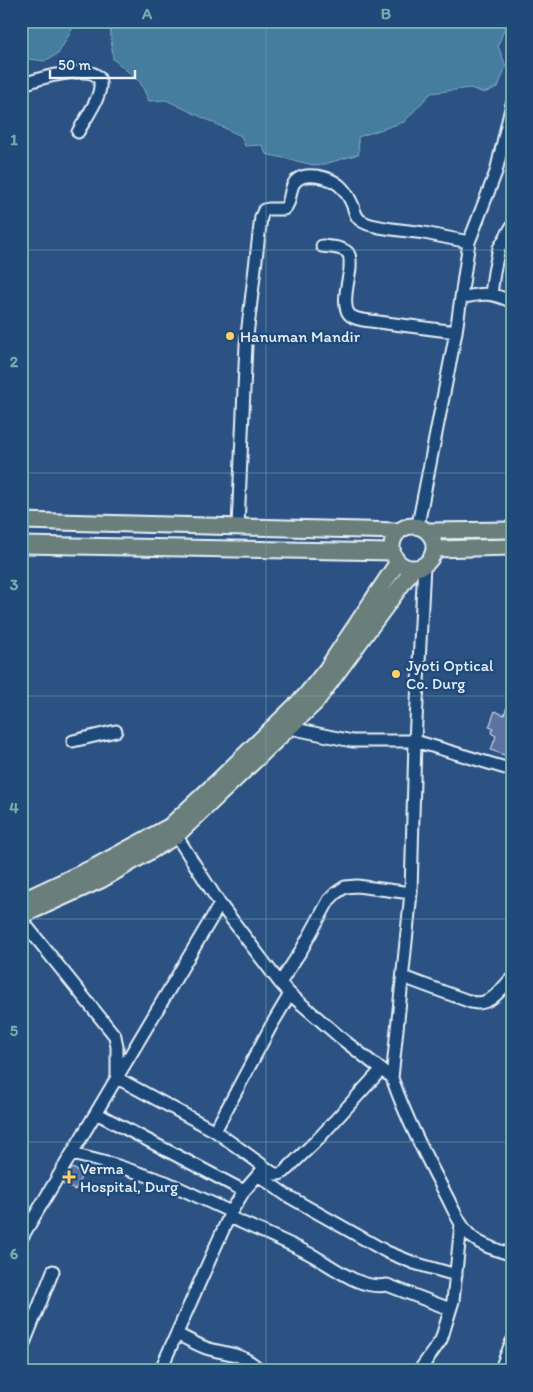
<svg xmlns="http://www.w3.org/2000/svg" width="533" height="1392" font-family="Itim,sans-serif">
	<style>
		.water { fill: #457d9f; stroke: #86abc3 }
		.building { fill: #5c72a3; stroke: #e8f1f8 }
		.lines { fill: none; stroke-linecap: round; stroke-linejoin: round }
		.minor-casing { stroke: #e8f1f8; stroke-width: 15 }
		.major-casing { stroke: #e8f1f8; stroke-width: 19 }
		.minor { stroke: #1f4a7a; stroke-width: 11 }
		.major { stroke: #6b7f7c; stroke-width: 15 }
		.grid { fill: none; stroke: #71adac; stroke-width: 1; stroke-opacity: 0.55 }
		.poi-dot { fill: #ffd166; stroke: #1f4a7a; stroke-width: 2 }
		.labels { text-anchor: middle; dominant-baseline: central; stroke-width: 5; stroke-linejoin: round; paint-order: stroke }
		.poi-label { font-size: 16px; fill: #e8f1f8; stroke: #1f4a7a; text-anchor: start }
		.neatline { fill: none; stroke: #71adac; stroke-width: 2 }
		.grid-label { font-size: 16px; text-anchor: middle; font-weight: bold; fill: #71adac }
	</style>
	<rect width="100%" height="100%" fill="#2b5282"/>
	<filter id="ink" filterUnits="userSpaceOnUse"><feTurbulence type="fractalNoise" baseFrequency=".02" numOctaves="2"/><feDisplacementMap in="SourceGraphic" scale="10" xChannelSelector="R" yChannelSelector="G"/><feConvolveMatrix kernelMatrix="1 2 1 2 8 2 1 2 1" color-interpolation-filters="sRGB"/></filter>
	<g filter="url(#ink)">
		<!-- water -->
		<path class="water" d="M 21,21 L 77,21 L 58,54 L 44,61 L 21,58 Z
			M 119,21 L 507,21 L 498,46 L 506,66 L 498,87 L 484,93 L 470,88 L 431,93 L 404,122 L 358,137 L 359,154 L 318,166 L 266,154 L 262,145 L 245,146 L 241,136 L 166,100 L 149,101 L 140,82 L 113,59 L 110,26 Z"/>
		<!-- building -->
		<path class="building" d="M 511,696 L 512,696 L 512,758 L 491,750 L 496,736 L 491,733 L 493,728 L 489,727 L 495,711 L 504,715 Z
			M 72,1168 L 83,1173 L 75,1190 L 62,1184 Z"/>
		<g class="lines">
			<defs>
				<path id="minor" d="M 21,85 C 34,80 98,60 100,82 C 102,97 85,119 78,132
					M 322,246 C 329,247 343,247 348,253 C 351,257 350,263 350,268 C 349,280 341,304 349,314 C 352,318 358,319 363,320 L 456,332
					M 491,294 L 494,272 L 499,248 L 512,226
					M 461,298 C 482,293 492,292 512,302
					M 418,525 L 456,332 L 469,242 L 496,172 L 512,104
					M 238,526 L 246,344 L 261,217 L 264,210 L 269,209 L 284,209 C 294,201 286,183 302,177 C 309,175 318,176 325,178 C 340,182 347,192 353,206 C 355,212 355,216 360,220 C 371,229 408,230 424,233 C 439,236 454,239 469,242
					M 424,565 L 415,741 L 411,893 L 392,1078 C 406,1118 425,1155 445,1193 C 453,1208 460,1227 473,1238 C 484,1247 498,1250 512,1255
					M 290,728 L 352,741 L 415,741 L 512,770
					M 73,741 L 116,731
					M 172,829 L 220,904 L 280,983 L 290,994 L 342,1039 L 387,1074
					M 21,919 L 115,1036 L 117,1047 L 117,1078 L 215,1131 L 265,1167
					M 403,977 L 471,1002 C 490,1007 500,990 512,978
					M 280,983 L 302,949 L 329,900 L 336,893 L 345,887 L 357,886 L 411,893
					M 96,1113 L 244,1191
					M 215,1131 L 271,1026 L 290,994
					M 72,1154 L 115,1165 L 166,1182 L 231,1212
					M 258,1175 L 286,1195 L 387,1252 L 414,1263 L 456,1275
					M 229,1217 C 256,1229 283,1240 310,1254 C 333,1266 359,1290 387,1285 L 450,1309
					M 21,1239 L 220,904
					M 177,1334 C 187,1339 196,1344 206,1348 C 229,1355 242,1352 261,1371
					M 21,1351 L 53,1271
					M 160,1371 L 231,1212 L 244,1191 L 265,1167 C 271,1172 276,1177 284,1172 L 319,1138 L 381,1070
					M 419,1371 L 441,1340 L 453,1301 L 461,1224
					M 500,1371 L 512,1341"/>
				<path id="major" d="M 21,521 L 398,531
					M392 547a21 21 0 1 1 42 0a21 21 0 1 1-42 0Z
					M 428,531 L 512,530
					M 21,545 L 392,552
					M 435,549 L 512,547
					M 21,901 L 96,866 L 170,826 L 219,780 L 305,696 L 326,670 L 398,562
					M 21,916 L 101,880 L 176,836 L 315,703 L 414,568"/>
			</defs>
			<!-- minor casing -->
			<use href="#minor" class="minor-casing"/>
			<!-- major casing -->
			<use href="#major" class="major-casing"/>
			<!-- minor -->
			<use href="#minor" class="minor"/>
			<!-- major -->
			<use href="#major" class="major"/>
		</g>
	</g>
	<!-- grid -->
	<path class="grid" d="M 266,21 L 266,1371M 21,250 L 512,250M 21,473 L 512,473M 21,696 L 512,696M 21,919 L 512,919M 21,1142 L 512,1142"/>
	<!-- markers -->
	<g class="poi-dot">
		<circle cx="230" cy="336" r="5"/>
		<circle cx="396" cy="674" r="5"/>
		<path d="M66.5 1169.5h5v5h5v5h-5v5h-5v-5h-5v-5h5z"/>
	</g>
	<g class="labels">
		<!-- poi labels -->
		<g class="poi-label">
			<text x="240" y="336">Hanuman Mandir</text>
			<text x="406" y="665">Jyoti Optical<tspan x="406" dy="18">Co. Durg</tspan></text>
			<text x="80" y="1168">Verma<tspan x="80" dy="18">Hospital, Durg</tspan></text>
		</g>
	</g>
	<!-- margin -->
	<rect width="533" height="1392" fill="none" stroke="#1f4a7a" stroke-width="55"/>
	<!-- scale -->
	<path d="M50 70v8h85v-8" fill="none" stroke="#e8f1f8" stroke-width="2.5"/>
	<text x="58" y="70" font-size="15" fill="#e8f1f8" stroke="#1f4a7a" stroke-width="4" paint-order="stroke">50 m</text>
	<rect x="28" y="28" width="478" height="1336" class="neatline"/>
	<g class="grid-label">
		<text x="147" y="19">A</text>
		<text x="386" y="19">B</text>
		<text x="14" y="145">1</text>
		<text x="14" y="367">2</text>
		<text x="14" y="590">3</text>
		<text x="14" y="813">4</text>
		<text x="14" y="1036">5</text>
		<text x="14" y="1259">6</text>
	</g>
</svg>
